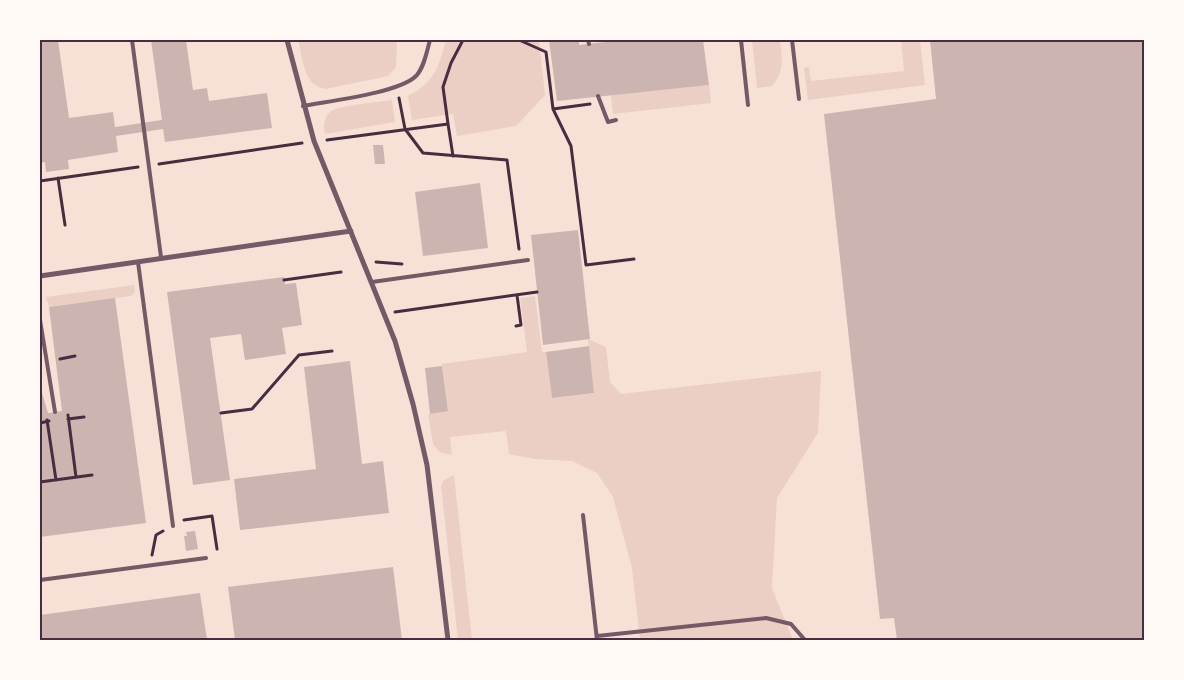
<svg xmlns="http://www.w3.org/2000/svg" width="1184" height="680" font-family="'Exo 2',sans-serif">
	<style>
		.green { fill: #ebcfc5 }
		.building { fill: #ccb4b1 }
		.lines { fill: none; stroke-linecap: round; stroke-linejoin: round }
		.path { stroke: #4a2c40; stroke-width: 3 }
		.service { stroke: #755966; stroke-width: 4 }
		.minor { stroke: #755966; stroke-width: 5 }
		.neatline { fill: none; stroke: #4a2c40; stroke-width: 2 }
	</style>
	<rect width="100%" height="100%" fill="#f7e1d7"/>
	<!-- green -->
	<path class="green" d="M 298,40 L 397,40 L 396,67 L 388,76 L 326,89 C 303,86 303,59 298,40 Z
		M 446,40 L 539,40 L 545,95 L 516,126 L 457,136 L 453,114 L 412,120 L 408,96 C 435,82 438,68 446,40 Z
		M 752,40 L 780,40 C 782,59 785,71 772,86 L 757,88 Z
		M 901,40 L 920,40 L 925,85 L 808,100 L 804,68 L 809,67 L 811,81 L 904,71 Z
		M 709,85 L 711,103 L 613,114 L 611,95 Z
		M 392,100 L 395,122 L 325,134 C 323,125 324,115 333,110 C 344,105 378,102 392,100 Z
		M 134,285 L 135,292 L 131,296 L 49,307 L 46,297 Z
		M 535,296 L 542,352 L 546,352 L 552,398 L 594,393 L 588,339 L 606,347 L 610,382 L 621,394 L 821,371 L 818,433 L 777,498 L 772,588 L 793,640 L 640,640 L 632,568 L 613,497 L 597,473 L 572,461 L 535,459 L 509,454 L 506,431 L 450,437 L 452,455 L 439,452 L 433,444 L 428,414 L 448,411 L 442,364 L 527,352 L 520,298 Z
		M 454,475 L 472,640 L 458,640 L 441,486 L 444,480 Z"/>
	<!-- building -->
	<path class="building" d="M 40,40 L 58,40 L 69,118 L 113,112 L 115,127 L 162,120 L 151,40 L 186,40 L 193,90 L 207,88 L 209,101 L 267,93 L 272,128 L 165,142 L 163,129 L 116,136 L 118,152 L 68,160 L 69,169 L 46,172 L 45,162 L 40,163 Z
		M 549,40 L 579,40 L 579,45 L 605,42 L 604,40 L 703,40 L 709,85 L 557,101 Z
		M 930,40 L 1144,40 L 1144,640 L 897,640 L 894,618 L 880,619 L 824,114 L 936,99 Z
		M 373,145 L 383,145 L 385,164 L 375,164 Z
		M 480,183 L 488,248 L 423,256 L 415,192 Z
		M 578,230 L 590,339 L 543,345 L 531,235 Z
		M 284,277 L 285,284 L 296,283 L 302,325 L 282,328 L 286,354 L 245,360 L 241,334 L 210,338 L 230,480 L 193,485 L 167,292 Z
		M 115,298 L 146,523 L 40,537 L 40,386 L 48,413 L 62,411 L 49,307 Z
		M 589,346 L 594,393 L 552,398 L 546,352 Z
		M 350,361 L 362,464 L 383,461 L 389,513 L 240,530 L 234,479 L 316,469 L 304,367 Z
		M 442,366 L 448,411 L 430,414 L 425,368 Z
		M 195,531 L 198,549 L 186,551 L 184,536 L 187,536 L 186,532 Z
		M 393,567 L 402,640 L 235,640 L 228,587 Z
		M 200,593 L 207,640 L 40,640 L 40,615 Z"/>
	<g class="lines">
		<!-- path -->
		<path class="path" d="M 519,40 L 546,52 L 553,109 L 571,146 L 586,265 L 634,259
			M 399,98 L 405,129 L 423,153 L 507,160 L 519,249
			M 553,109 L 590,104
			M 448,124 L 453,156
			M 327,140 L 448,124 L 443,87 L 451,63 L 463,40
			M 159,164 L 302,143
			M 58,178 L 65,225
			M 40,181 L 138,167
			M 376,262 L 402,264
			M 284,280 L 341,272
			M 395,312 L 537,292
			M 516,326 L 521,325 L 517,295
			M 60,359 L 75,356
			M 221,413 L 252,409 L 299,355 L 332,351
			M 68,415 L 76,477
			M 68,419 L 84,417
			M 47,420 L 56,480
			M 40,423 L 49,421
			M 40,482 L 92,475
			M 184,520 L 212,516 L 217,549
			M 152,555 L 156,535 L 163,531"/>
		<!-- service -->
		<path class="service" d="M 132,40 L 161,257
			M 588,40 L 589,44
			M 741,40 L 748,105
			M 792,40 L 799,99
			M 598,96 L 608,122 L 616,120
			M 303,106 C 329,101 399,93 416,76 C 424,68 427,51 430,40
			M 138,262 L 173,526
			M 372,282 L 528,260
			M 40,320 L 55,412
			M 583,515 L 597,640
			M 40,580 L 206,558
			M 597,636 L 766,618 L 791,624 L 805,640"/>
		<!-- minor -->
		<path class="minor" d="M 287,40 L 314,141 L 395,341 L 413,404 L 427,465 L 448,640
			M 40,276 L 351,231"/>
	</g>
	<!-- border -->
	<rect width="1184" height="680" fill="none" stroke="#fffaf5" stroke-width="82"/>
	<rect x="41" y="41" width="1102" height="598" class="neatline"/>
</svg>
